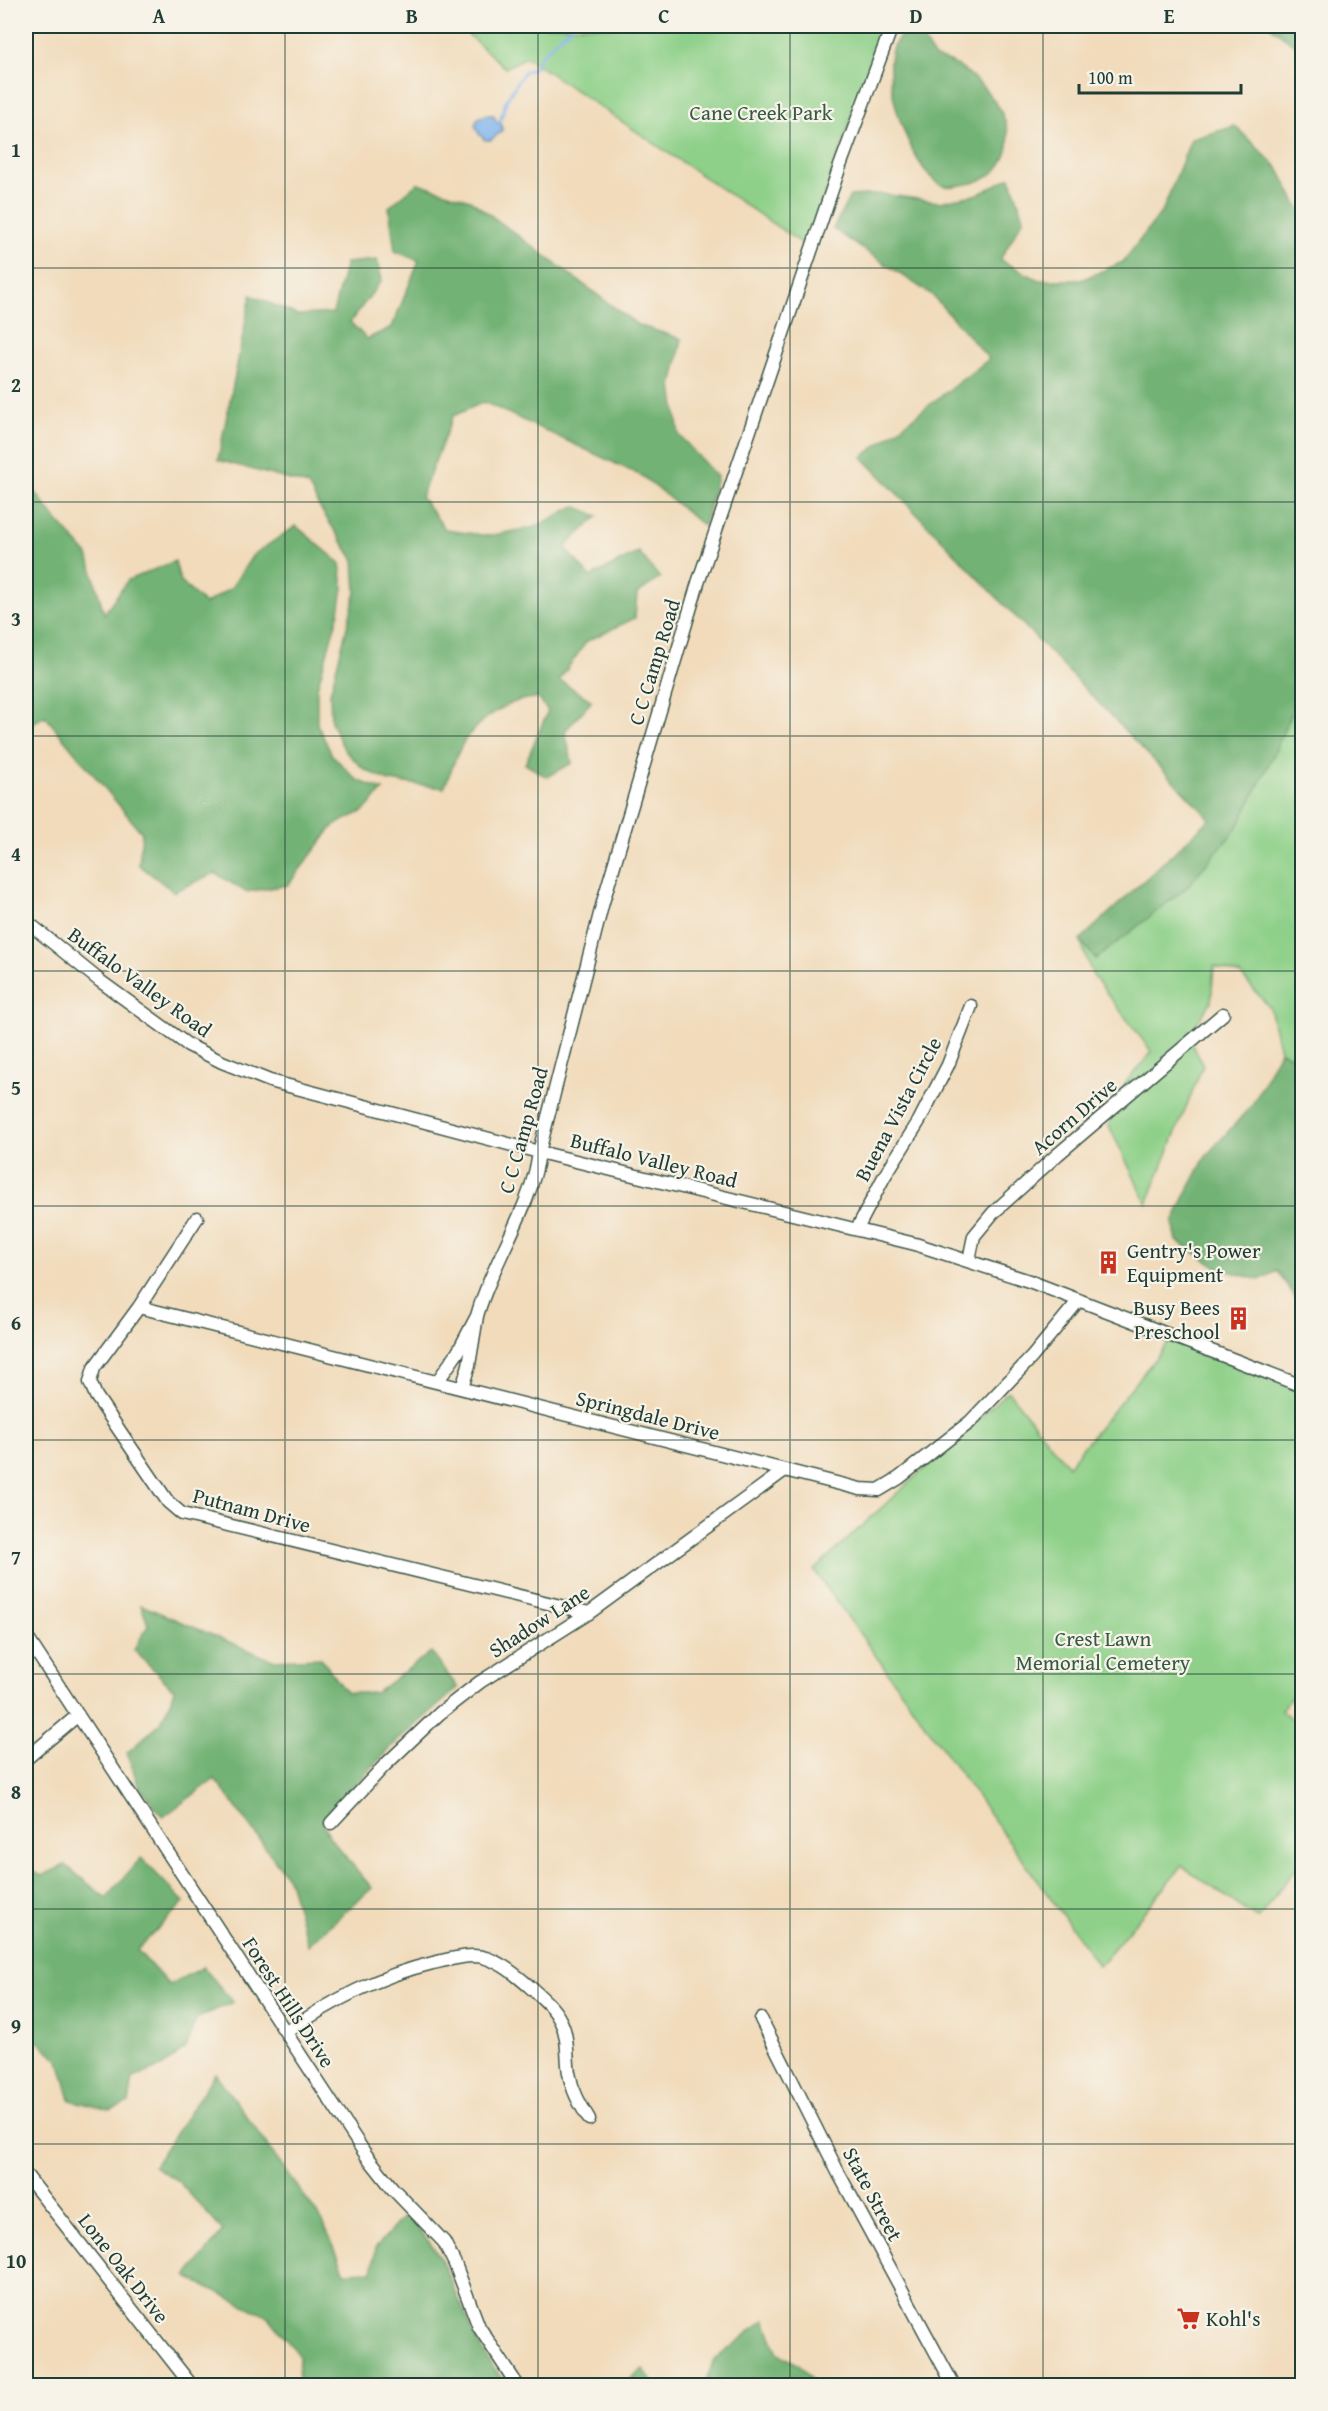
<svg xmlns="http://www.w3.org/2000/svg" width="1328" height="2411" font-family="'Gentium Book Plus',serif">
	<style>
		.green { fill: #8ed089; stroke: #56865e; stroke-width: 1.5 }
		.forest { fill: #72b275; stroke: #487854; stroke-width: 1.5 }
		.water { fill: #7fb3ec; stroke: #4f7890; stroke-width: 1.5 }
		.lines { fill: none; stroke-linecap: round; stroke-linejoin: round }
		.stream { stroke: #7fb3ec; stroke-width: 3 }
		.minor-casing { stroke: #3e5548; stroke-width: 15 }
		.minor { stroke: #fff; stroke-width: 12 }
		.grid { fill: none; stroke: #1f3d34; stroke-width: 1.5; stroke-opacity: 0.55 }
		.labels { text-anchor: middle; dominant-baseline: central; stroke-width: 4.5; stroke-linejoin: round; paint-order: stroke }
		.park-label { font-size: 21px; fill: #355a45; stroke: #f7f3e8 }
		.street-label { font-size: 21px; fill: #1f3d34; stroke: #f7f3e8 }
		.poi-label { font-size: 21px; fill: #1f3d34; stroke: #f7f3e8; text-anchor: start }
		.neatline { fill: none; stroke: #1f3d34; stroke-width: 2 }
		.grid-label { font-size: 20px; text-anchor: middle; font-weight: bold; fill: #1f3d34 }
	</style>
	<rect width="100%" height="100%" fill="#f7f3e8"/>
	<filter id="ink" filterUnits="userSpaceOnUse"><feTurbulence type="fractalNoise" baseFrequency=".0167" numOctaves="2"/><feDisplacementMap in="SourceGraphic" scale="12" xChannelSelector="R" yChannelSelector="G"/><feConvolveMatrix kernelMatrix="1 2 1 2 8 2 1 2 1" color-interpolation-filters="sRGB"/></filter>
	<filter id="wash" filterUnits="userSpaceOnUse"><feTurbulence type="fractalNoise" baseFrequency=".008" numOctaves="4" result="noise"/><feDisplacementMap in="SourceGraphic" scale="24" xChannelSelector="R" yChannelSelector="G"/><feGaussianBlur stdDeviation="1.35" result="paint"/><feColorMatrix in="noise" values="0 0 0 0 0 0 0 0 0 0 0 0 0 0 0 0 0 1.4 0 .05"/><feComposite in="paint" operator="in"/></filter>
	<g filter="url(#wash)">
		<rect width="100%" height="100%" fill="#f1dbbb"/>
		<!-- green -->
		<path class="green" d="M 459,26 L 885,26 L 806,246 L 526,57 L 505,68 Z
			M 1302,685 L 1302,1062 L 1280,1051 L 1270,1008 L 1241,975 L 1214,966 L 1211,1002 L 1188,1036 L 1203,1065 L 1147,1204 L 1108,1124 L 1126,1082 L 1152,1052 L 1092,974 L 1080,940 L 1096,959 L 1237,827 L 1275,752 Z
			M 1170,1340 L 1302,1391 L 1302,1683 L 1281,1710 L 1302,1728 L 1302,1860 L 1258,1919 L 1182,1866 L 1099,1966 L 814,1570 L 1008,1391 L 1068,1466 Z"/>
		<!-- forest -->
		<path class="forest" d="M 909,26 L 916,26 C 920,33 929,52 935,57 C 939,60 947,60 952,63 C 971,73 989,91 1000,110 C 1020,146 1003,181 961,185 C 954,186 946,188 939,184 C 910,166 880,79 893,47 C 896,40 905,32 909,26 Z
			M 1270,26 L 1302,26 L 1302,51 Z
			M 1235,126 L 1278,168 L 1302,215 L 1302,685 L 1275,752 L 1237,828 L 1185,889 L 1096,959 L 1080,940 L 1210,819 L 862,457 L 989,359 L 932,295 L 833,229 L 850,196 L 882,194 L 939,202 L 979,194 L 1010,177 L 1024,218 L 1000,260 L 1039,280 L 1081,280 L 1123,262 L 1163,210 L 1191,139 Z
			M 418,183 L 470,200 L 638,325 L 682,339 L 672,386 L 679,435 L 717,477 L 704,526 L 642,476 L 484,402 L 453,416 L 421,497 L 446,530 L 489,536 L 535,527 L 575,506 L 598,516 L 565,547 L 590,577 L 639,552 L 660,578 L 637,594 L 635,618 L 587,641 L 559,680 L 592,701 L 565,731 L 572,763 L 547,777 L 525,764 L 548,711 L 538,698 C 513,697 483,717 467,737 C 457,750 451,772 444,788 L 389,781 L 364,769 L 345,751 L 331,722 L 330,693 L 356,592 L 354,560 L 320,508 L 308,485 L 218,460 L 251,295 L 297,315 L 333,313 L 346,263 L 377,260 L 382,280 L 350,322 L 367,339 L 392,327 L 419,261 L 395,251 L 389,207 Z
			M 26,480 L 54,517 L 88,555 L 104,614 L 128,580 L 175,561 L 180,581 L 205,604 L 231,588 L 253,555 L 296,526 L 340,563 L 343,588 L 339,612 L 317,688 L 317,724 L 332,755 L 357,780 L 383,790 L 364,811 L 334,825 L 288,885 L 246,892 L 215,873 L 174,892 L 139,865 L 142,833 L 45,716 L 26,727 Z
			M 1280,1051 L 1302,1062 L 1302,1307 L 1277,1271 L 1259,1280 L 1218,1268 L 1177,1241 L 1173,1223 L 1186,1194 L 1206,1156 L 1252,1105 Z
			M 141,1605 L 272,1660 L 321,1658 L 347,1693 L 376,1693 L 431,1652 L 458,1688 L 392,1746 L 322,1820 L 330,1838 L 372,1888 L 308,1945 L 288,1878 L 215,1779 L 163,1817 L 139,1787 L 127,1753 L 160,1723 L 175,1691 L 134,1650 L 148,1625 Z
			M 141,1858 L 184,1902 L 137,1950 L 169,1985 L 203,1967 L 233,2002 L 196,2019 L 186,2048 L 163,2066 L 133,2078 L 129,2103 L 110,2110 L 70,2100 L 59,2060 L 26,2031 L 26,1868 L 42,1876 L 65,1865 L 106,1898 Z
			M 215,2073 L 323,2222 L 345,2272 L 372,2271 L 376,2247 L 407,2213 L 439,2255 L 481,2349 L 506,2385 L 298,2385 L 299,2356 L 269,2317 L 187,2277 L 223,2231 L 178,2181 L 154,2166 Z
			M 765,2320 L 778,2354 L 800,2365 L 816,2385 L 706,2385 L 713,2361 Z
			M 643,2369 L 656,2385 L 634,2385 L 630,2380 Z"/>
		<!-- water -->
		<path class="water" d="M 486,115 L 494,115 L 495,120 L 502,125 L 502,131 L 491,140 L 485,140 L 479,134 L 475,125 L 478,118 Z"/>
		<g class="lines">
			<!-- stream -->
			<path class="stream" d="M 500,122 L 506,101 L 516,84 L 524,72 L 533,69 L 541,55 L 572,26"/>
		</g>
	</g>
	<g filter="url(#ink)">
		<g class="lines">
			<defs>
				<path id="minor" d="M 26,921 L 100,981 L 188,1045 L 222,1062 L 270,1081 L 539,1152 L 915,1244 L 1029,1281 L 1302,1386
					M 197,1218 L 139,1307 L 94,1368 L 90,1382 L 96,1396 L 168,1502 L 182,1514 L 199,1518 L 589,1613
					M 857,1229 L 884,1177 L 919,1121 L 948,1065 L 971,1006
					M 969,1260 L 974,1236 L 993,1213 L 1057,1155 L 1223,1014
					M 139,1307 L 860,1489 L 879,1490 L 899,1478 L 970,1422 L 1032,1357 L 1079,1300
					M 477,1316 C 492,1262 533,1205 539,1152 L 603,902 L 698,583 L 840,166 L 892,26
					M 437,1382 L 458,1352 L 477,1316 L 469,1365 L 462,1388
					M 26,1636 L 366,2155 L 393,2189 L 444,2242 L 455,2264 L 479,2327 L 518,2386
					M 26,1759 L 78,1715
					M 331,1823 L 385,1765 L 440,1713 L 480,1682 L 589,1613 L 785,1470
					M 761,2019 L 839,2174 L 954,2386
					M 286,2032 C 332,2001 378,1976 433,1963 C 446,1960 461,1956 474,1956 C 494,1956 515,1974 529,1986 C 540,1996 553,2006 560,2020 C 569,2036 566,2055 569,2073 C 572,2091 580,2104 589,2119
					M 26,2175 L 192,2386"/>
			</defs>
			<!-- minor casing -->
			<use href="#minor" class="minor-casing"/>
			<!-- minor -->
			<use href="#minor" class="minor"/>
		</g>
	</g>
	<!-- grid -->
	<path class="grid" d="M 285,26 L 285,2386M 538,26 L 538,2386M 790,26 L 790,2386M 1043,26 L 1043,2386M 26,268 L 1302,268M 26,502 L 1302,502M 26,736 L 1302,736M 26,971 L 1302,971M 26,1206 L 1302,1206M 26,1440 L 1302,1440M 26,1674 L 1302,1674M 26,1909 L 1302,1909M 26,2144 L 1302,2144"/>
	<!-- icons -->
	<defs>
		<symbol id="building-bare" viewBox="-9 -9 18 18"><path d="M-4-6H4V6H1V3H-1V6H-4ZM-2.5-4.3h1.7v1.8h-1.7ZM.8-4.3h1.7v1.8H.8ZM-2.5-1h1.7V.8h-1.7ZM.8-1h1.7V.8H.8Z" fill="#c8321e" stroke="#f7f3e8" stroke-width="2.5" paint-order="stroke"/></symbol>
		<symbol id="supermarket-bare" viewBox="-9 -9 18 18"><path d="M-6-5.5h2.5l.6 2H6L4.5 2H-2.5L-4.4-4H-6ZM-1.5 3.2a1.3 1.3 0 1 0 .1 0ZM3 3.2a1.3 1.3 0 1 0 .1 0Z" fill="#c8321e" stroke="#f7f3e8" stroke-width="2.5" paint-order="stroke"/></symbol>
	</defs>
	<g fill-rule="evenodd">
		<use href="#building-bare" x="1092" y="1246" width="33" height="33"/>
		<use href="#building-bare" x="1222" y="1302" width="33" height="33"/>
		<use href="#supermarket-bare" x="1172" y="2302" width="33" height="33"/>
	</g>
	<g class="labels">
		<!-- park labels -->
		<g class="park-label">
			<text x="761" y="112">Cane Creek Park</text>
			<text x="1103" y="1638">Crest Lawn<tspan x="1103" dy="24">Memorial Cemetery</tspan></text>
		</g>
		<!-- street labels -->
		<g class="street-label">
			<text transform="translate(654 662) rotate(-73)">C C Camp Road</text>
			<text transform="translate(140 982) rotate(36)">Buffalo Valley Road</text>
			<text transform="translate(898 1109) rotate(-62)">Buena Vista Circle</text>
			<text transform="translate(1074 1116) rotate(-41)">Acorn Drive</text>
			<text transform="translate(523 1130) rotate(-74)">C C Camp Road</text>
			<text transform="translate(654 1160) rotate(14)">Buffalo Valley Road</text>
			<text transform="translate(648 1415) rotate(14)">Springdale Drive</text>
			<text transform="translate(252 1510) rotate(15)">Putnam Drive</text>
			<text transform="translate(539 1621) rotate(-33)">Shadow Lane</text>
			<text transform="translate(289 2002) rotate(57)">Forest Hills Drive</text>
			<text transform="translate(873 2194) rotate(62)">State Street</text>
			<text transform="translate(124 2268) rotate(52)">Lone Oak Drive</text>
		</g>
		<!-- poi labels -->
		<g class="poi-label">
			<text x="1127" y="1250">Gentry's Power<tspan x="1127" dy="24">Equipment</tspan></text>
			<text x="1220" y="1307" text-anchor="end">Busy Bees<tspan x="1220" dy="24">Preschool</tspan></text>
			<text x="1206" y="2318">Kohl's</text>
		</g>
	</g>
	<!-- margin -->
	<rect width="1328" height="2411" fill="none" stroke="#f7f3e8" stroke-width="66"/>
	<!-- scale -->
	<path d="M1079 84v9h162v-9" fill="none" stroke="#1f3d34" stroke-width="3"/>
	<text x="1088" y="84" font-size="18" fill="#1f3d34" stroke="#f7f3e8" stroke-width="4.5" paint-order="stroke">100 m</text>
	<rect x="33" y="33" width="1262" height="2345" class="neatline"/>
	<g class="grid-label">
		<text x="159" y="23">A</text>
		<text x="412" y="23">B</text>
		<text x="664" y="23">C</text>
		<text x="916" y="23">D</text>
		<text x="1169" y="23">E</text>
		<text x="16" y="157">1</text>
		<text x="16" y="392">2</text>
		<text x="16" y="626">3</text>
		<text x="16" y="861">4</text>
		<text x="16" y="1095">5</text>
		<text x="16" y="1330">6</text>
		<text x="16" y="1564">7</text>
		<text x="16" y="1799">8</text>
		<text x="16" y="2033">9</text>
		<text x="16" y="2268">10</text>
	</g>
</svg>
